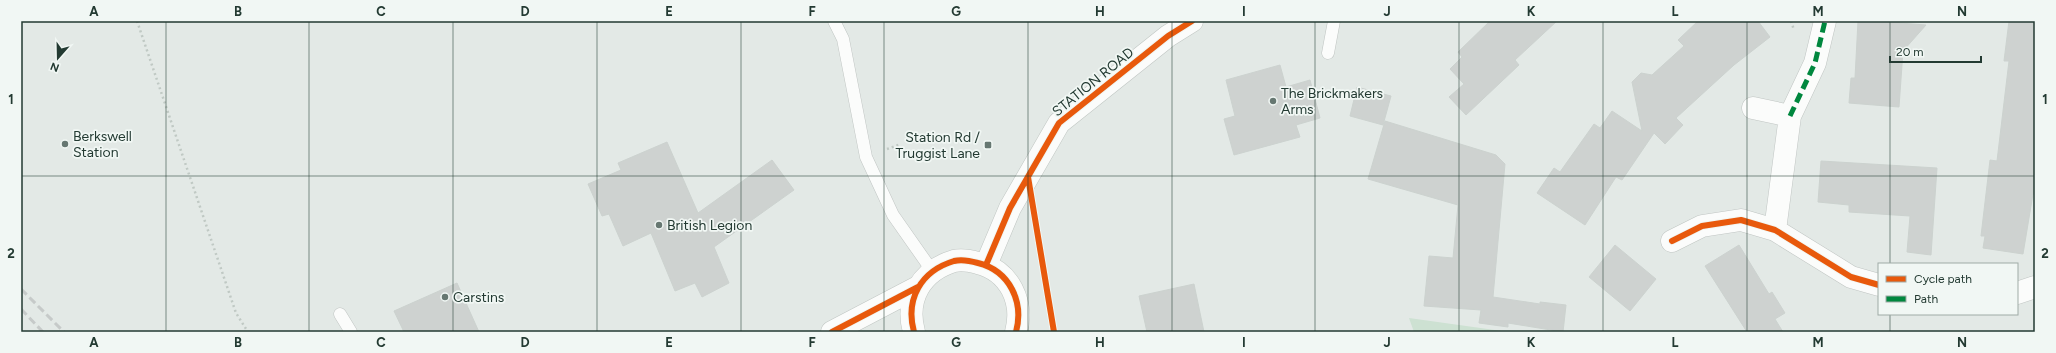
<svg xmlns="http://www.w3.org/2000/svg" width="2056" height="353" font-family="Figtree,sans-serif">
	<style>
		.green { fill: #cde1d2 }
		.building { fill: #ced2d0; stroke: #ccd2cf }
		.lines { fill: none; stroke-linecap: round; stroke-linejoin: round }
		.lane-casing { stroke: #c0c5c3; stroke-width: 13 }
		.street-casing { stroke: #c0c5c3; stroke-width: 23 }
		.secondary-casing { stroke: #c0c6c3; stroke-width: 23 }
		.path { stroke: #c0c9c4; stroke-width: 2.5; stroke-dasharray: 2 3; stroke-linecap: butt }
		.lane { stroke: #fbfcfb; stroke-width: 12 }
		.street { stroke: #fbfcfb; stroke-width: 22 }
		.secondary { stroke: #fbfcfb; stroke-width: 22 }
		.rail { stroke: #c6cac9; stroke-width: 3; stroke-dasharray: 8 4; stroke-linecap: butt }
		.quiet { stroke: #00873e; stroke-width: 5; stroke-dasharray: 10 5; stroke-linecap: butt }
		.cycleway-casing { stroke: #f1f7f4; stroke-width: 8 }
		.cycleway { stroke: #e8590c; stroke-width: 6 }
		.grid { fill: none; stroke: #233a32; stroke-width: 1; stroke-opacity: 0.55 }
		.poi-dot { fill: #667771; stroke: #f1f7f4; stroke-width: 1.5 }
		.labels { text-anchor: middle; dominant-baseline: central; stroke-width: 3.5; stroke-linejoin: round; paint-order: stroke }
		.street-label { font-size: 14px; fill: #233a32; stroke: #f1f7f4 }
		.poi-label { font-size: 14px; fill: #233a32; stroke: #f1f7f4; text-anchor: start }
		.neatline { fill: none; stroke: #233a32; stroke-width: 1.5 }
		.grid-label { font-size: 13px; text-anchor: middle; font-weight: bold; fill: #233a32 }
	</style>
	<rect width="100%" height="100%" fill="#e3e9e6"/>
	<!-- green -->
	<path class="green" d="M 1409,318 L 1509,332 L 1414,332 Z"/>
	<!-- building -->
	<path class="building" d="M 1490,21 L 1557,21 L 1515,60 L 1519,65 L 1466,115 L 1449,97 L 1464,84 L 1450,69 L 1462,57 L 1458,52 Z
		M 1698,21 L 1758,21 L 1770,37 L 1734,65 L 1676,118 L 1683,125 L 1665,144 L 1654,133 L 1622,180 L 1616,177 L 1585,225 L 1537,193 L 1554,168 L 1560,172 L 1594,124 L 1600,128 L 1612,111 L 1642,131 L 1632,82 L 1641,73 L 1652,75 L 1684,46 L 1678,40 Z
		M 1858,21 L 1899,21 L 1899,23 L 1926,25 L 1903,51 L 1899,107 L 1849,103 L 1851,78 L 1855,78 Z
		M 2009,21 L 2035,21 L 2035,194 L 2033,194 L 2023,254 L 1983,248 L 1985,236 L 1981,236 L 1990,160 L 1997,161 L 2009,61 L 2004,61 Z
		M 1280,65 L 1286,87 L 1310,80 L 1320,118 L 1296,125 L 1300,137 L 1234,155 L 1224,119 L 1235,116 L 1226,80 Z
		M 1357,87 L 1391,96 L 1383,125 L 1350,116 Z
		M 1385,121 L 1496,155 L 1505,164 L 1493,297 L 1540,304 L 1540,302 L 1566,305 L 1563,332 L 1508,323 L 1508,327 L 1479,323 L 1481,310 L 1424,306 L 1429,256 L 1453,258 L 1458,205 L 1368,179 Z
		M 667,142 L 698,213 L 772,160 L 794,190 L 714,247 L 729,283 L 702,297 L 695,283 L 675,291 L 651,233 L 623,246 L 609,214 L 602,216 L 588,184 L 621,170 L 618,163 Z
		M 1821,161 L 1937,168 L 1931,255 L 1907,252 L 1910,216 L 1849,212 L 1849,205 L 1818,202 Z
		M 1615,245 L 1656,279 L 1630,311 L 1589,277 Z
		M 1739,245 L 1769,294 L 1772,292 L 1785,313 L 1775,319 L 1783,332 L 1747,332 L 1705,266 Z
		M 457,283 L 479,332 L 404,332 L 394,311 Z
		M 1194,284 L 1204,332 L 1147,332 L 1139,296 Z"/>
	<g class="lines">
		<defs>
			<path id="lane" d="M 834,21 L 843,39 L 866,157 L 893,215 L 933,272
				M 1328,53 L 1334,21
				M 340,314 L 351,332"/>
			<path id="street" d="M 1753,108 L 1790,116 L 1775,230
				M 1790,116 L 1815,63 L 1825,21
				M 1672,241 L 1702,226 L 1741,220 L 1775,230 L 1851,277 L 1879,285
				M 2017,293 L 2035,287"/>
			<path id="secondary" d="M 986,265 L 1010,208 L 1059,123 L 1168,36 L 1192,21
				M 832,332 L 918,287
				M 914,332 C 905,299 921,271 954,261 C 962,259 971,261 978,263 C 1010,271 1024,302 1016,332"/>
		</defs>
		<!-- lane casing -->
		<use href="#lane" class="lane-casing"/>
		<!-- street casing -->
		<use href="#street" class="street-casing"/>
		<!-- secondary casing -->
		<use href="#secondary" class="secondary-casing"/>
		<!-- path -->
		<path class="path" d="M 137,21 L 236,313 L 248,332
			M 1791,21 L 1794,30
			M 887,149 L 901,144"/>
		<!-- lane -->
		<use href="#lane" class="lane"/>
		<!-- street -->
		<use href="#street" class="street"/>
		<!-- secondary -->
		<use href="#secondary" class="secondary"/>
		<!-- rail -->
		<path class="rail" d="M 21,289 L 64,332
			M 21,309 L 43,332"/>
		<!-- quiet -->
		<path class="quiet" d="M 1790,116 L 1815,63 L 1825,21"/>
		<defs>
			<path id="cycleway" d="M 1028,177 L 1054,332
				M 1672,241 L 1702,226 L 1741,220 L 1775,230 L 1851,277 L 1879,285
				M 986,265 L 1010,208 L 1059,123 L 1168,36 L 1192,21
				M 832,332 L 918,287
				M 914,332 C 905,299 921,271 954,261 C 962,259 971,261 978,263 C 1010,271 1024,302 1016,332"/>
		</defs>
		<!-- cycleway casing -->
		<use href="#cycleway" class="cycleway-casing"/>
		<!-- cycleway -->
		<use href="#cycleway" class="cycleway"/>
	</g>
	<!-- grid -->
	<path class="grid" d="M 166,21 L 166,332M 309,21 L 309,332M 453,21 L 453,332M 597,21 L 597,332M 741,21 L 741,332M 884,21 L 884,332M 1028,21 L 1028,332M 1172,21 L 1172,332M 1315,21 L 1315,332M 1459,21 L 1459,332M 1603,21 L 1603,332M 1747,21 L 1747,332M 1890,21 L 1890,264M 21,176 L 2035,176M 1890,314 L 1890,332"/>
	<!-- markers -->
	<g class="poi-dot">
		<circle cx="1273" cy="101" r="4"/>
		<circle cx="65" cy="144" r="4"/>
		<rect x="984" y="141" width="8" height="8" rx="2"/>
		<circle cx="659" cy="225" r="4"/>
		<circle cx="445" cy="297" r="4"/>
	</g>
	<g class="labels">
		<!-- street labels -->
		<g class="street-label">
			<text transform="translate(1093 82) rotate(-39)">STATION ROAD</text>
		</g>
		<!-- poi labels -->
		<g class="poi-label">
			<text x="1281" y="93">The Brickmakers<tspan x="1281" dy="16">Arms</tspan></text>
			<text x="73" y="136">Berkswell<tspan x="73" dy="16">Station</tspan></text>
			<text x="980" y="137" text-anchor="end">Station Rd /<tspan x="980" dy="16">Truggist Lane</tspan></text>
			<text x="667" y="225">British Legion</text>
			<text x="453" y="297">Carstins</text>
		</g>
	</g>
	<!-- border -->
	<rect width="2056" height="353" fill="none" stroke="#f1f7f4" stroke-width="44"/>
	<!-- legend -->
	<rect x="1878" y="263" width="140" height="52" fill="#f1f7f4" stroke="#9faba6"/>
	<rect x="1886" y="276" width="20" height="6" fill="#e8590c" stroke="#9faba6"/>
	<text x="1914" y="283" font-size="12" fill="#233a32">Cycle path</text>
	<rect x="1886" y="296" width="20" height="6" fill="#00873e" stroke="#9faba6"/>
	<text x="1914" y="303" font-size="12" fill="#233a32">Path</text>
	<!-- north arrow -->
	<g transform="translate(58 58) rotate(200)" stroke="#f1f7f4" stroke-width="3" paint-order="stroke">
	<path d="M0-3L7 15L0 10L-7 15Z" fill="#233a32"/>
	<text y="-6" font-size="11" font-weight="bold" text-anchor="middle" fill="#233a32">N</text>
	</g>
	<!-- scale -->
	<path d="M1890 56v6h91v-6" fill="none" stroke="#233a32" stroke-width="2"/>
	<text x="1896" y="56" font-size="12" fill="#233a32" stroke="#f1f7f4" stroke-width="3" paint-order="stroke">20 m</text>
	<rect x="22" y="22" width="2012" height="309" class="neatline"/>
	<g class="grid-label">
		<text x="94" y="16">A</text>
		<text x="238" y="16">B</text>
		<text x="381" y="16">C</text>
		<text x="525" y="16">D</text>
		<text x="669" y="16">E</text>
		<text x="812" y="16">F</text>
		<text x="956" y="16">G</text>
		<text x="1100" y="16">H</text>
		<text x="1244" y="16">I</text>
		<text x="1387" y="16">J</text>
		<text x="1531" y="16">K</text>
		<text x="1675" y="16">L</text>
		<text x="1818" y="16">M</text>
		<text x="1962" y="16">N</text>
		<text x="11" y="104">1</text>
		<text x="2045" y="104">1</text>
		<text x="11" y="258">2</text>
		<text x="2045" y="258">2</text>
		<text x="94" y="347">A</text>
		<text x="238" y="347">B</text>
		<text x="381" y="347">C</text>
		<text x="525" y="347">D</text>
		<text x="669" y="347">E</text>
		<text x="812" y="347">F</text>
		<text x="956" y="347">G</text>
		<text x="1100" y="347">H</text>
		<text x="1244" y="347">I</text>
		<text x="1387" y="347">J</text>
		<text x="1531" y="347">K</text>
		<text x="1675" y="347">L</text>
		<text x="1818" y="347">M</text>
		<text x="1962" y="347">N</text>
	</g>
</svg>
